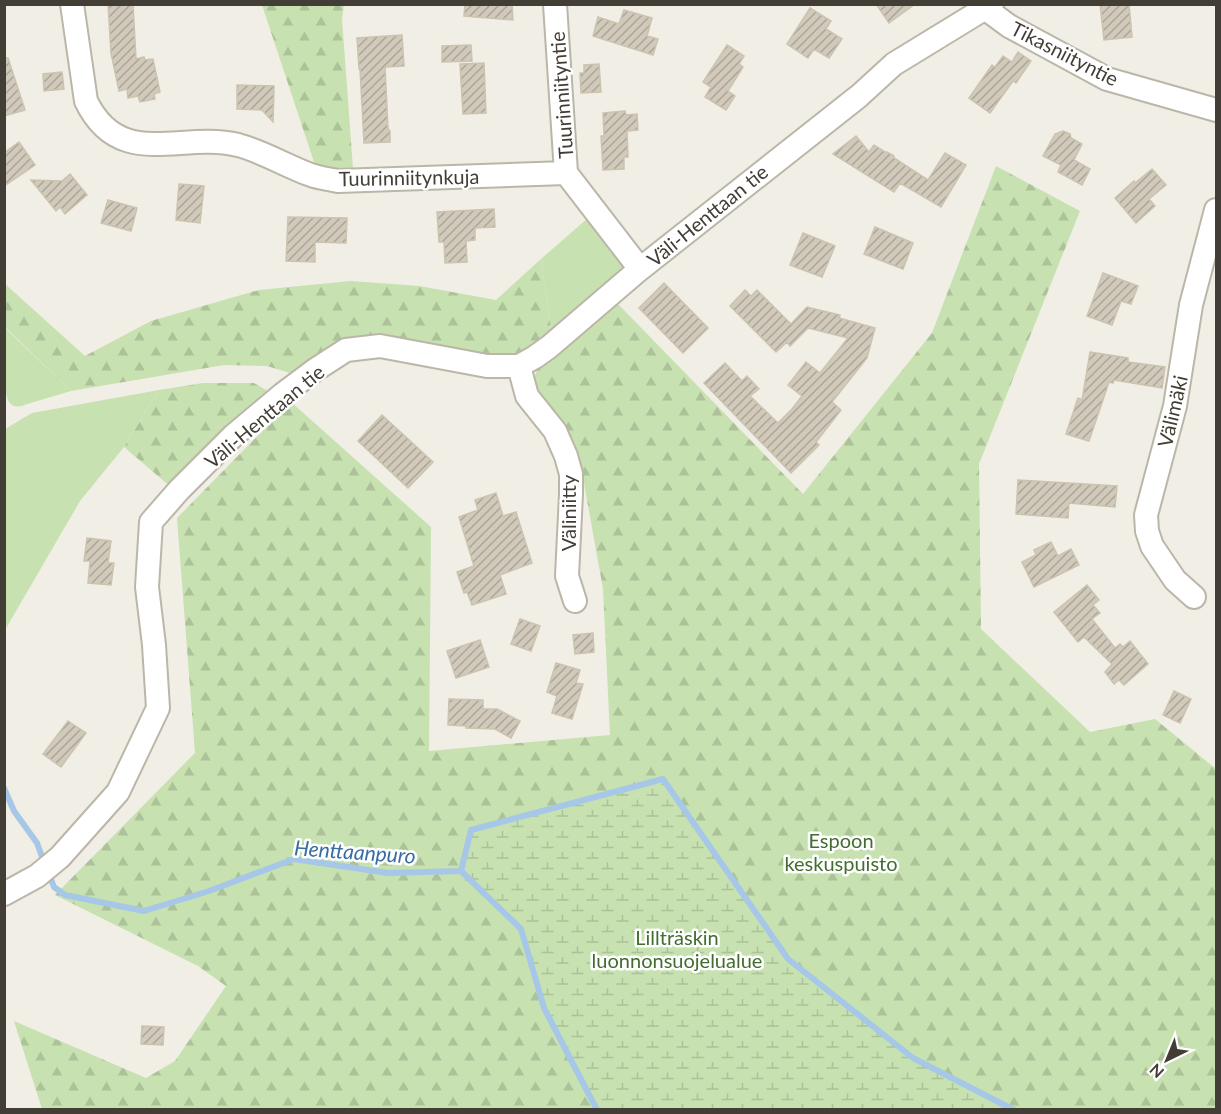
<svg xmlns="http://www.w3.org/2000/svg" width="1221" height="1114" font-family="Lato,sans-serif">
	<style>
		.green { fill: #c7e1b1 }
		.forest { fill: url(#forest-firs) }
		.wetland { fill: url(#wetland-marsh) }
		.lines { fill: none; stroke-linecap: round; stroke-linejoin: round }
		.stream { stroke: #a6c7e8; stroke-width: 6 }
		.building { fill: url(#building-hatch); stroke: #cbc3af; stroke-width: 1.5 }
		.street-casing { stroke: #bbb6a8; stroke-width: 26 }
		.street { stroke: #fff; stroke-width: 22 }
		.labels { text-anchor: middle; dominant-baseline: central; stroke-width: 5; stroke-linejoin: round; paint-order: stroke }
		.street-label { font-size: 20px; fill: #423e35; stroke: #fff }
		.park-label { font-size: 20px; fill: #416d2f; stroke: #fff }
		.water-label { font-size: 21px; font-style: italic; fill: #3a6ca3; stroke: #fff }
	</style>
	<defs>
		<pattern id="forest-firs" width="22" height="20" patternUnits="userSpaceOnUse" patternTransform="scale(1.5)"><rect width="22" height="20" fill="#c7e1b1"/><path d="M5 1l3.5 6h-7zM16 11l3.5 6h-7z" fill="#acc299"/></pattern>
		<pattern id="wetland-marsh" width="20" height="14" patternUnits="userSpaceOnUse" patternTransform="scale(1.5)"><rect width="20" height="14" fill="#c7e1b1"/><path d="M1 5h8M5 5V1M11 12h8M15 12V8" fill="none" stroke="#acc299"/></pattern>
		<pattern id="building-hatch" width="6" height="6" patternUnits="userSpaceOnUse" patternTransform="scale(1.5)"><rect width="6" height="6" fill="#d1cabb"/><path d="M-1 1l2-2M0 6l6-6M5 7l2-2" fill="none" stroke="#aba599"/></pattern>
	</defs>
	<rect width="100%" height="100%" fill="#f0eee5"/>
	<!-- green -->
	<path class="green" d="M 588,218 L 624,268 L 621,278 L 552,335 L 541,259 Z
		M 4,327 L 71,391 L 27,404 C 21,407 14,408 10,403 C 1,392 5,342 4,327 Z
		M 159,390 L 124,447 L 80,501 L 5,630 L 5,429 L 32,413 Z"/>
	<!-- forest -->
	<path class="forest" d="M 262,5 L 344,5 L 342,19 L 353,169 L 316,168 Z
		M 996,166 L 1080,211 L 979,464 L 981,629 L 1090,732 L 1155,719 L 1216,769 L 1216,1109 L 42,1109 L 14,1021 L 146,1078 L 175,1061 L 226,986 L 198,966 L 55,895 L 195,753 L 177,518 L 291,402 L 431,527 L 429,751 L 610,735 L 603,589 L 580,461 L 565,429 L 532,384 L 538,367 L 617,303 L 803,494 L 932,333 Z
		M 541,259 L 552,335 L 511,360 L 468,356 L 384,335 L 335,342 L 290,373 L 267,366 L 224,365 L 71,391 L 5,327 L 4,283 L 85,356 L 151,321 L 259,290 L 351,281 L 419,286 L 496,300 Z
		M 203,383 L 254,383 L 271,393 L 172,488 L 124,447 L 159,390 Z"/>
	<!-- wetland -->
	<path class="wetland" d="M 663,779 L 788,959 L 913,1058 L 1014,1109 L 596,1109 L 544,1008 L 521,929 L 461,871 L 471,830 Z"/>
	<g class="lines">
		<!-- stream -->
		<path class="stream" d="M 4,788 L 14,811 L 37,843 L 45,865
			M 461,871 L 471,830 L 663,779 L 788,959 L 913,1058 L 1014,1110
			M 49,874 L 54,887 L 65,895 L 144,911 L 209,891 L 294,859 L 388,873 L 461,871 L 521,929 L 544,1008 L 597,1110"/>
	</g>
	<!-- building -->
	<path class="building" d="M 108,4 L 133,4 L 136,59 L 144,57 L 145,60 L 153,59 L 160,92 L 154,94 L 155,99 L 140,102 L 138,96 L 128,98 L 127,89 L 119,91 L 111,53 Z
		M 465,4 L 512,4 L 513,20 L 464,16 Z
		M 876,4 L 915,4 L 889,23 Z
		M 1100,4 L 1129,4 L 1132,37 L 1104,40 Z
		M 810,8 L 831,21 L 826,29 L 842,39 L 829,58 L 814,49 L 808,58 L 787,44 Z
		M 624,10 L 652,18 L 647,36 L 658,39 L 653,55 L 593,36 L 598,17 L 619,24 Z
		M 402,35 L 404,66 L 385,67 L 388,129 L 390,131 L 390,142 L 364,143 L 360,69 L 359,69 L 357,38 Z
		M 471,45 L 472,61 L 442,62 L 442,46 Z
		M 727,45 L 744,56 L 739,64 L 743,67 L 728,91 L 735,96 L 726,110 L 705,97 L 711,87 L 703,82 Z
		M 1018,52 L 1031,61 L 1016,83 L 1013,81 L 990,113 L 969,98 L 992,65 L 995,67 L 1003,56 L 1012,62 Z
		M 4,58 L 8,58 L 25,110 L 4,116 Z
		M 484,63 L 486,113 L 463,114 L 460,64 Z
		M 599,64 L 601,92 L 581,93 L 580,73 L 584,73 L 584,65 Z
		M 62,72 L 64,89 L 44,91 L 43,74 Z
		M 237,85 L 274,86 L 273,122 L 262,110 L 237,109 Z
		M 625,111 L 626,115 L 637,114 L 638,130 L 627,131 L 628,157 L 624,157 L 624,169 L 603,170 L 601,136 L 604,136 L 603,113 Z
		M 1063,131 L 1070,134 L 1071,138 L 1082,144 L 1074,160 L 1090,169 L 1082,185 L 1058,172 L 1061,165 L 1043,156 L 1055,134 Z
		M 856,136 L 869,152 L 874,145 L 885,152 L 887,152 L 894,156 L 894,158 L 928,180 L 945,153 L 966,165 L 941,207 L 900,183 L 894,192 L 833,154 Z
		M 19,142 L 35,165 L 4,186 L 4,153 Z
		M 1152,169 L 1166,185 L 1149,199 L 1155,206 L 1136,223 L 1115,198 L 1134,181 L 1135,183 Z
		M 70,174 L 87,195 L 65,214 L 60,207 L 56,211 L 31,180 L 62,181 Z
		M 179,184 L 204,186 L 200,223 L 176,220 Z
		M 108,200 L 137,208 L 131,231 L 101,223 Z
		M 494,209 L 495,227 L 475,228 L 475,240 L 466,241 L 467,262 L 445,263 L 444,242 L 439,242 L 437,212 Z
		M 288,217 L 347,218 L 346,243 L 315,242 L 315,262 L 286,261 Z
		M 875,227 L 913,243 L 903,269 L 864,254 Z
		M 803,233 L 835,246 L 822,277 L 790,265 Z
		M 1103,273 L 1138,286 L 1131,304 L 1121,301 L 1112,325 L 1087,316 Z
		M 664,283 L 708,328 L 683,353 L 639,308 Z
		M 745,290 L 751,296 L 757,290 L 791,324 L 807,307 L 840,315 L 839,318 L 875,328 L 867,358 L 832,402 L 841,410 L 816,442 L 819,445 L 791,473 L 704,383 L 725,363 L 742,381 L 747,376 L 759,389 L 750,396 L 778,423 L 792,409 L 802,396 L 788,385 L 806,362 L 820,373 L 848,338 L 808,328 L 790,346 L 787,342 L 776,352 L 730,306 Z
		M 1090,352 L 1128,358 L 1128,362 L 1165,367 L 1162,388 L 1114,380 L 1113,383 L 1109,382 L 1089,441 L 1066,434 L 1078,398 L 1082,400 Z
		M 382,415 L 433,462 L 408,488 L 358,441 Z
		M 1018,480 L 1117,486 L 1115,507 L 1069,503 L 1068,518 L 1016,514 Z
		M 496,493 L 503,516 L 516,512 L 532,563 L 500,575 L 506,594 L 472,605 L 467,592 L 464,593 L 457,572 L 474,566 L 459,517 L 478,510 L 475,500 Z
		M 87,538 L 111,541 L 108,563 L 114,563 L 111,585 L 88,583 L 90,561 L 84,561 Z
		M 1051,542 L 1058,556 L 1071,549 L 1079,565 L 1034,587 L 1022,562 L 1036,555 L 1034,550 Z
		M 1087,585 L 1099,600 L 1093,605 L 1100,613 L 1092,619 L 1115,648 L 1120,644 L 1123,647 L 1130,641 L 1148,664 L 1124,685 L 1119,680 L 1114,684 L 1105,672 L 1112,664 L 1084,637 L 1078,642 L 1054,612 Z
		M 520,619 L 540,626 L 531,651 L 511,644 Z
		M 593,633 L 594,652 L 575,654 L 573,635 Z
		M 480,640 L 489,667 L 456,678 L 447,651 Z
		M 556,663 L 580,670 L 576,683 L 583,684 L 572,719 L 552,713 L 557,696 L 547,692 Z
		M 1174,691 L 1191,699 L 1180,723 L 1163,715 Z
		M 449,699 L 483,700 L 483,709 L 497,709 L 520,721 L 511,738 L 495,729 L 466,728 L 466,726 L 448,725 Z
		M 68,721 L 86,733 L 61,767 L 43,754 Z
		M 142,1026 L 164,1027 L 163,1045 L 141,1044 Z"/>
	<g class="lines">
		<defs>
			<path id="street" d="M 72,4 L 86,101 C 120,171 180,131 238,145 C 264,152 286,166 311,175 C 319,178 329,179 338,181 L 566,173
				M 555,4 L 566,173 L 640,269
				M 986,9 L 1009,26 L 1107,79 L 1216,110
				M 519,366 L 527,396 L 555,431 L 566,456 L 571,474 L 571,494 L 567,576 L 575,601
				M 1194,597 L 1175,580 L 1152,546 L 1147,531 L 1146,515 L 1175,406 L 1191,305 L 1216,210
				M 4,894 L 37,876 L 60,857 L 118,792 L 158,708 L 154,645 L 147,587 L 151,522 L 179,490 L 233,436 L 283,394 L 315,370 L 346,350 L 380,346 L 487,366 L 519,366 L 535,357 L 549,347 L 640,269 L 859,96 L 894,64 L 992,4"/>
		</defs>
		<!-- street casing -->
		<use href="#street" class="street-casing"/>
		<!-- street -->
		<use href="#street" class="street"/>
	</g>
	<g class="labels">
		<!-- street labels -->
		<g class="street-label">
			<text transform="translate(1065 53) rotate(27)">Tikasniityntie</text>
			<text transform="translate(561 95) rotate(-94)">Tuurinniityntie</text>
			<text transform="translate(409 177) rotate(-1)">Tuurinniitynkuja</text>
			<text transform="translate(707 215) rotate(-39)">Väli-Henttaan tie</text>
			<text transform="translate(1172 411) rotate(-77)">Välimäki</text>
			<text transform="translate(264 416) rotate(-40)">Väli-Henttaan tie</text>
			<text transform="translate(568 513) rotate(-90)">Väliniitty</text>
		</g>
		<!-- park labels -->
		<g class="park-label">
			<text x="841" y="840">Espoon<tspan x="841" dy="23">keskuspuisto</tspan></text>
			<text x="677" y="937">Lillträskin<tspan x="677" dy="23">luonnonsuojelualue</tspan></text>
		</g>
		<!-- water labels -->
		<g class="water-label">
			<text transform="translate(355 851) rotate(4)">Henttaanpuro</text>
		</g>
	</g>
	<!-- border -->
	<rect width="1221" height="1114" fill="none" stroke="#423e35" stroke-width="12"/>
	<!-- north arrow -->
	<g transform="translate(1167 1060) rotate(223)" stroke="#ffffff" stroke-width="4.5" paint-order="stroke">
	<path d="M0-4.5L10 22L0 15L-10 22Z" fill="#423e35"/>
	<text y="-9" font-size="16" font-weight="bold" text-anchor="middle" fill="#423e35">N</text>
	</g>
</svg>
